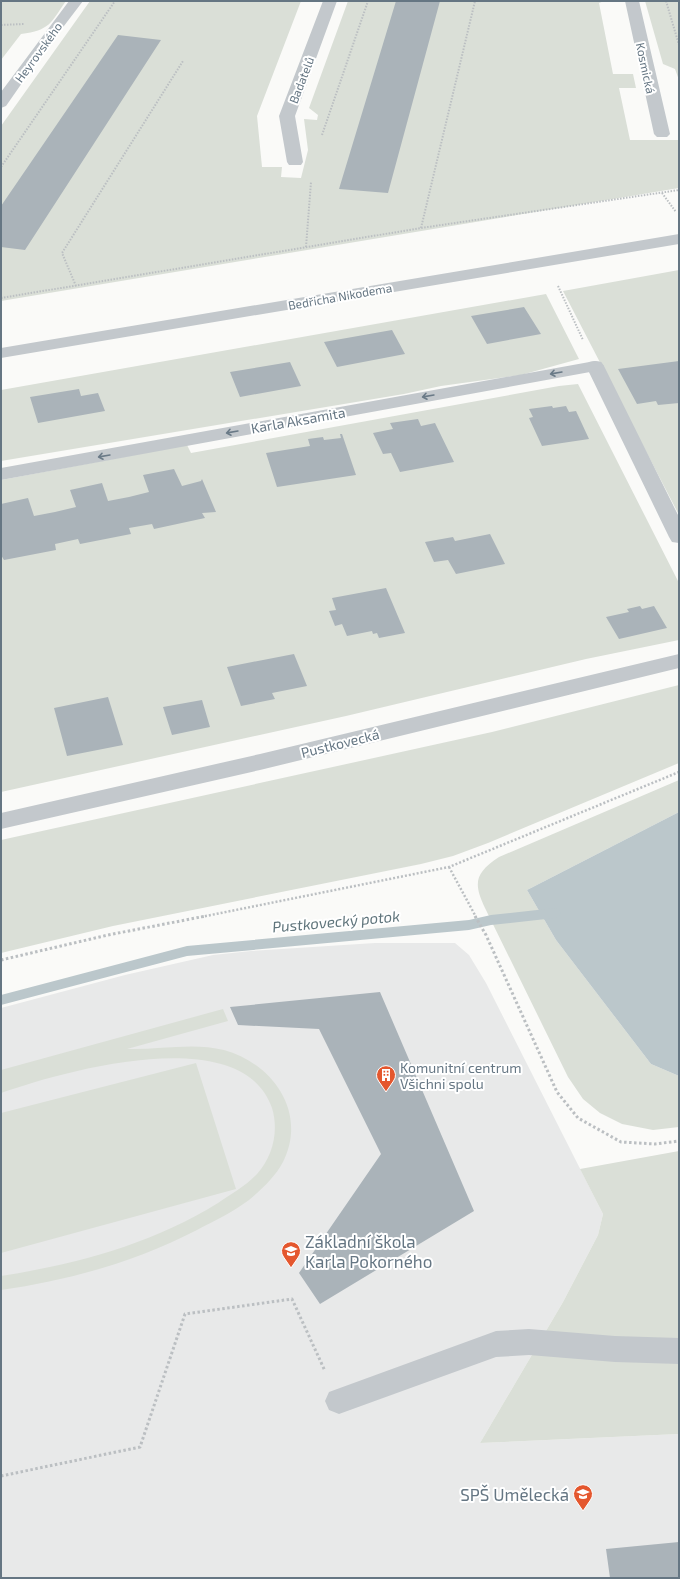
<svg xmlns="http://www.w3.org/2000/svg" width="680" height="1579" font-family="'Exo 2',sans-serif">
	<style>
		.built { fill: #e8e9e9 }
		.green { fill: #dadfd7 }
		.water { fill: #bbc7cb }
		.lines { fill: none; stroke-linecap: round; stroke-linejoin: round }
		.stream { fill: #bbc7cb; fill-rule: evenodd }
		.building { fill: #aab3b9 }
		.path-far2 { stroke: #bbbfc2; stroke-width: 2; stroke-dasharray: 1.5 1.5; stroke-linecap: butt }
		.path-far1 { stroke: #bbbfc2; stroke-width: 2.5; stroke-dasharray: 2 2; stroke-linecap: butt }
		.path { stroke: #bbbfc2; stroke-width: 3; stroke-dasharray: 2.5 2.5; stroke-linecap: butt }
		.lane { fill: #c3c8cc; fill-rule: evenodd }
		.street { fill: #c3c8cc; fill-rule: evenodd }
		.oneway { stroke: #6a7a87 }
		.labels { text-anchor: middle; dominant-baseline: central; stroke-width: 4; stroke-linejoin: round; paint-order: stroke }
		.far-street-label { font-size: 12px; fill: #657683; stroke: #fff }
		.street-label { font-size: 14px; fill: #657683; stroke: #fff }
		.poi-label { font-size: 14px; fill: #657683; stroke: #fff; text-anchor: start }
		.water-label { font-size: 15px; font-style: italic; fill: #60757c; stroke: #fff }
		.near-poi-label { font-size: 17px; fill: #657683; stroke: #fff; text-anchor: start }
	</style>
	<rect width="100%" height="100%" fill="#fafaf8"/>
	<!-- built -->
	<path class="built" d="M 375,943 L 455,943 L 469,955 L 486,983 L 603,1214 L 598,1235 L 563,1302 L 480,1443 L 679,1434 L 679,1578 L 1,1578 L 1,1008 L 125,975 L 213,955 L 251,951 Z"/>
	<!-- green -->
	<path class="green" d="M 1,1 L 66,1 C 50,24 50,30 21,34 L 1,60 Z
		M 90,1 L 301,1 L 257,116 L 262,167 L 282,167 L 281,177 L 301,178 L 308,150 L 304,119 L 317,120 L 318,115 L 309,108 L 348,1 L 604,1 L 599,3 L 613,74 L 633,74 L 636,88 L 619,88 L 630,140 L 679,140 L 679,188 L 1,301 L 1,126 Z
		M 645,1 L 679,1 L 679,80 L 675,69 L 663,64 Z
		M 679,270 L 679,515 L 563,291 Z
		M 546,294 L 579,359 L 521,375 L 441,386 L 404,394 L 1,461 L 1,390 Z
		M 578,384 L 679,583 L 679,640 L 586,659 L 346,716 L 1,792 L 1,480 L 187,445 L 191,453 L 559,386 Z
		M 679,685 L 679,763 L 488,843 L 453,856 L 421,864 L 113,926 L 1,953 L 1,840 L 492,732 Z
		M 679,780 L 679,812 L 527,890 L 556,940 L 651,1064 L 679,1076 L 679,1127 L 653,1130 L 622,1124 L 600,1113 L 583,1099 L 568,1077 L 485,908 C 473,883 475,873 499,857 Z
		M 223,1009 L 228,1021 L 127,1049 C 158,1050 193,1042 224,1050 C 272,1063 308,1112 283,1162 C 275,1177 262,1189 249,1200 C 233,1212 214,1221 197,1230 C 135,1262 70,1280 1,1290 L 1,1276 C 77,1264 152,1244 218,1203 C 231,1194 246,1186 257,1174 C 273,1156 279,1131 272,1108 C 242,1020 64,1071 1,1093 L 1,1070 Z
		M 196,1063 L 236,1189 L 1,1253 L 1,1113 Z
		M 679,1151 L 679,1434 L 480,1443 L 563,1302 L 598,1235 L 603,1214 L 580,1169 Z"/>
	<!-- water -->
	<path class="water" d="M 679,812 L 679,1076 L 651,1064 L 556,940 L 527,890 Z"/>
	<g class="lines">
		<!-- stream -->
		<path class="stream" d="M 555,908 L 559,909 L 561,913 L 559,917 L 555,918 L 491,925 L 469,930 L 187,956 L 1,1005 L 1,995 L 187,946 L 469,920 L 491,915 Z"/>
	</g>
	<!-- building -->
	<path class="building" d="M 396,1 L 440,1 L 388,193 L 339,189 Z
		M 118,35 L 161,40 L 25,250 L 1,247 L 1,206 Z
		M 524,307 L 541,334 L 487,344 L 471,316 Z
		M 392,330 L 405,354 L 337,367 L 324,342 Z
		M 679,361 L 679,403 L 658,405 L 656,401 L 637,404 L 618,369 Z
		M 290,362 L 301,386 L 240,397 L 230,372 Z
		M 79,389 L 81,396 L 98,393 L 105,411 L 38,423 L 30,397 Z
		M 552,406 L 553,408 L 566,406 L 569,412 L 576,411 L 589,439 L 542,446 L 529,418 L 533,417 L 529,409 Z
		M 418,419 L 421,426 L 435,423 L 454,462 L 400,472 L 391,453 L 383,454 L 373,433 L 393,429 L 390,423 Z
		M 340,434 L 342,434 L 356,475 L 277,487 L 266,453 L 310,446 L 308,439 L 323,437 L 324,440 L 341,438 Z
		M 174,469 L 182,486 L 201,481 L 202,479 L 216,512 L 202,513 L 205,518 L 154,529 L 152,524 L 129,528 L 131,534 L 80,544 L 78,539 L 55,544 L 56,550 L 4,560 L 1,555 L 1,504 L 28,498 L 34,516 L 55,512 L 76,507 L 70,490 L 102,483 L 108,501 L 129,497 L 149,492 L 143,475 Z
		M 490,534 L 505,564 L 456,574 L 448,560 L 434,562 L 425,542 L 453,537 L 455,541 Z
		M 386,588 L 405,633 L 379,638 L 377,633 L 373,634 L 372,631 L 347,636 L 342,624 L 335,626 L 329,611 L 336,610 L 332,598 Z
		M 640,606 L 642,609 L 654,606 L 667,628 L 619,639 L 606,617 L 629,612 L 627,609 Z
		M 294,654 L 307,686 L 272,693 L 275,699 L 241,706 L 227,667 Z
		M 108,697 L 123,745 L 67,756 L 54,708 Z
		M 202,700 L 210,727 L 172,735 L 163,707 Z
		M 380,992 L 474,1211 L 320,1304 L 299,1273 L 381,1154 L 319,1029 L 238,1025 L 230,1007 Z
		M 679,1542 L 679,1578 L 610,1578 L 606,1549 Z"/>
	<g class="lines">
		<!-- path-far2 -->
		<path class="path-far2" d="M 666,1 L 679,45
			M 1,25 L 24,24
			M 322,135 L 368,1
			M 1,167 L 115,1
			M 662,193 L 676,212
			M 421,228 L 475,1
			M 306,247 L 311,182
			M 76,286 L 62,253 L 183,61
			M 558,286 L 583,340
			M 1,298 L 421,228 L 679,190"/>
		<!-- path-far1 -->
		<path class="path-far1" d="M 449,867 L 476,917
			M 201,917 L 449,867 L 679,772"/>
		<!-- path -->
		<path class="path" d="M 475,916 L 486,935 L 557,1092 L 578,1118 L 621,1142 L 655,1144 L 679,1141
			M 1,960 L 108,935 L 206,916
			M 1,1476 L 140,1447 L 185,1314 L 292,1299 L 325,1371"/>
		<!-- lane -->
		<path class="lane" d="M 595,361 L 601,362 L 604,366 L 679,517 L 679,543 L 672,542 L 669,537 L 586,366 L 589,362 Z
			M 529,1329 L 615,1336 L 679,1338 L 679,1364 L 615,1362 L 529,1355 L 496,1357 L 339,1414 L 329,1410 L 325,1401 L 329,1392 L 496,1331 Z"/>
		<!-- street -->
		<path class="street" d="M 69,1 L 83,1 L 38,60 L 6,106 L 1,108 L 1,92 Z
			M 323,1 L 337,1 L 295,116 L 303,162 L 301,165 L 289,165 L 287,162 L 279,116 Z
			M 625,1 L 639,1 L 670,134 L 667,137 L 657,137 L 654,134 Z
			M 679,234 L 679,244 L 1,358 L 1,348 Z
			M 595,361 L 601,362 L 604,366 L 601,370 L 1,480 L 1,468 Z
			M 679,654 L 679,668 L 260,770 L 1,829 L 1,813 L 260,754 Z"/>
	</g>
	<!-- one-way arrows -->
	<defs><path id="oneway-shaft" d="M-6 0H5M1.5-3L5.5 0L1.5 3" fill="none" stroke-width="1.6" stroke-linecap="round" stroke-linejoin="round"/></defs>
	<g class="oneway">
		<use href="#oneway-shaft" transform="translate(556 373) rotate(170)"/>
		<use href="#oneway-shaft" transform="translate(428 396) rotate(170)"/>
		<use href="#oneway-shaft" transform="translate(232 432) rotate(170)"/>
		<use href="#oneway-shaft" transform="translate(104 456) rotate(170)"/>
	</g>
	<!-- icons -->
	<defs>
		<symbol id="building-pin" viewBox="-11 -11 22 30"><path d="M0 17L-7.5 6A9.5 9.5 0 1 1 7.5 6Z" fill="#e4572e" stroke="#fff"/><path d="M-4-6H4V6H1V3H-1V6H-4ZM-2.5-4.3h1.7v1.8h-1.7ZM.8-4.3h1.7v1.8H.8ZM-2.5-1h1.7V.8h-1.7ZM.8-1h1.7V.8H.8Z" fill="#fff"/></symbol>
		<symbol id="school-pin" viewBox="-11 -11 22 30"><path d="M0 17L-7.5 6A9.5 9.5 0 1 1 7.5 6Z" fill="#e4572e" stroke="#fff"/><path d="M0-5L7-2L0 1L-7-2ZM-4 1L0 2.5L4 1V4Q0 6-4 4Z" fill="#fff"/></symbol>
	</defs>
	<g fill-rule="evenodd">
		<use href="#building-pin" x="375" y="1064" width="22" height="30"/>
		<use href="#school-pin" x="280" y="1240" width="22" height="30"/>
		<use href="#school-pin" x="572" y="1483" width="22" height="30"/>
	</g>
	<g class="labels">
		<!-- far-street labels -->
		<g class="far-street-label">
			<text transform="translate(38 52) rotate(-54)">Heyrovského</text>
			<text transform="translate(646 68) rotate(78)">Kosmická</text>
			<text transform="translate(301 80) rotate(-69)">Badatelů</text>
			<text transform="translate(340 296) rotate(-10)">Bedřicha Nikodema</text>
		</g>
		<!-- street labels -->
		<g class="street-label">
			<text transform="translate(298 420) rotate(-10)">Karla Aksamita</text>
			<text transform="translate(340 743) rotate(-14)">Pustkovecká</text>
		</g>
		<!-- poi labels -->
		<g class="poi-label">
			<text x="400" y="1067">Komunitní centrum<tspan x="400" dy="16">Všichni spolu</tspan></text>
		</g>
		<!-- water labels -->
		<g class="water-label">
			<text transform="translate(336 921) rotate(-5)">Pustkovecký potok</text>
		</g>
		<!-- near-poi labels -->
		<g class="near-poi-label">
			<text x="305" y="1241">Základní škola<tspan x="305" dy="20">Karla Pokorného</tspan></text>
			<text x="569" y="1494" text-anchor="end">SPŠ Umělecká</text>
		</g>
	</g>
	<!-- border -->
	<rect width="680" height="1579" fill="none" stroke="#657683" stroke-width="4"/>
</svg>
